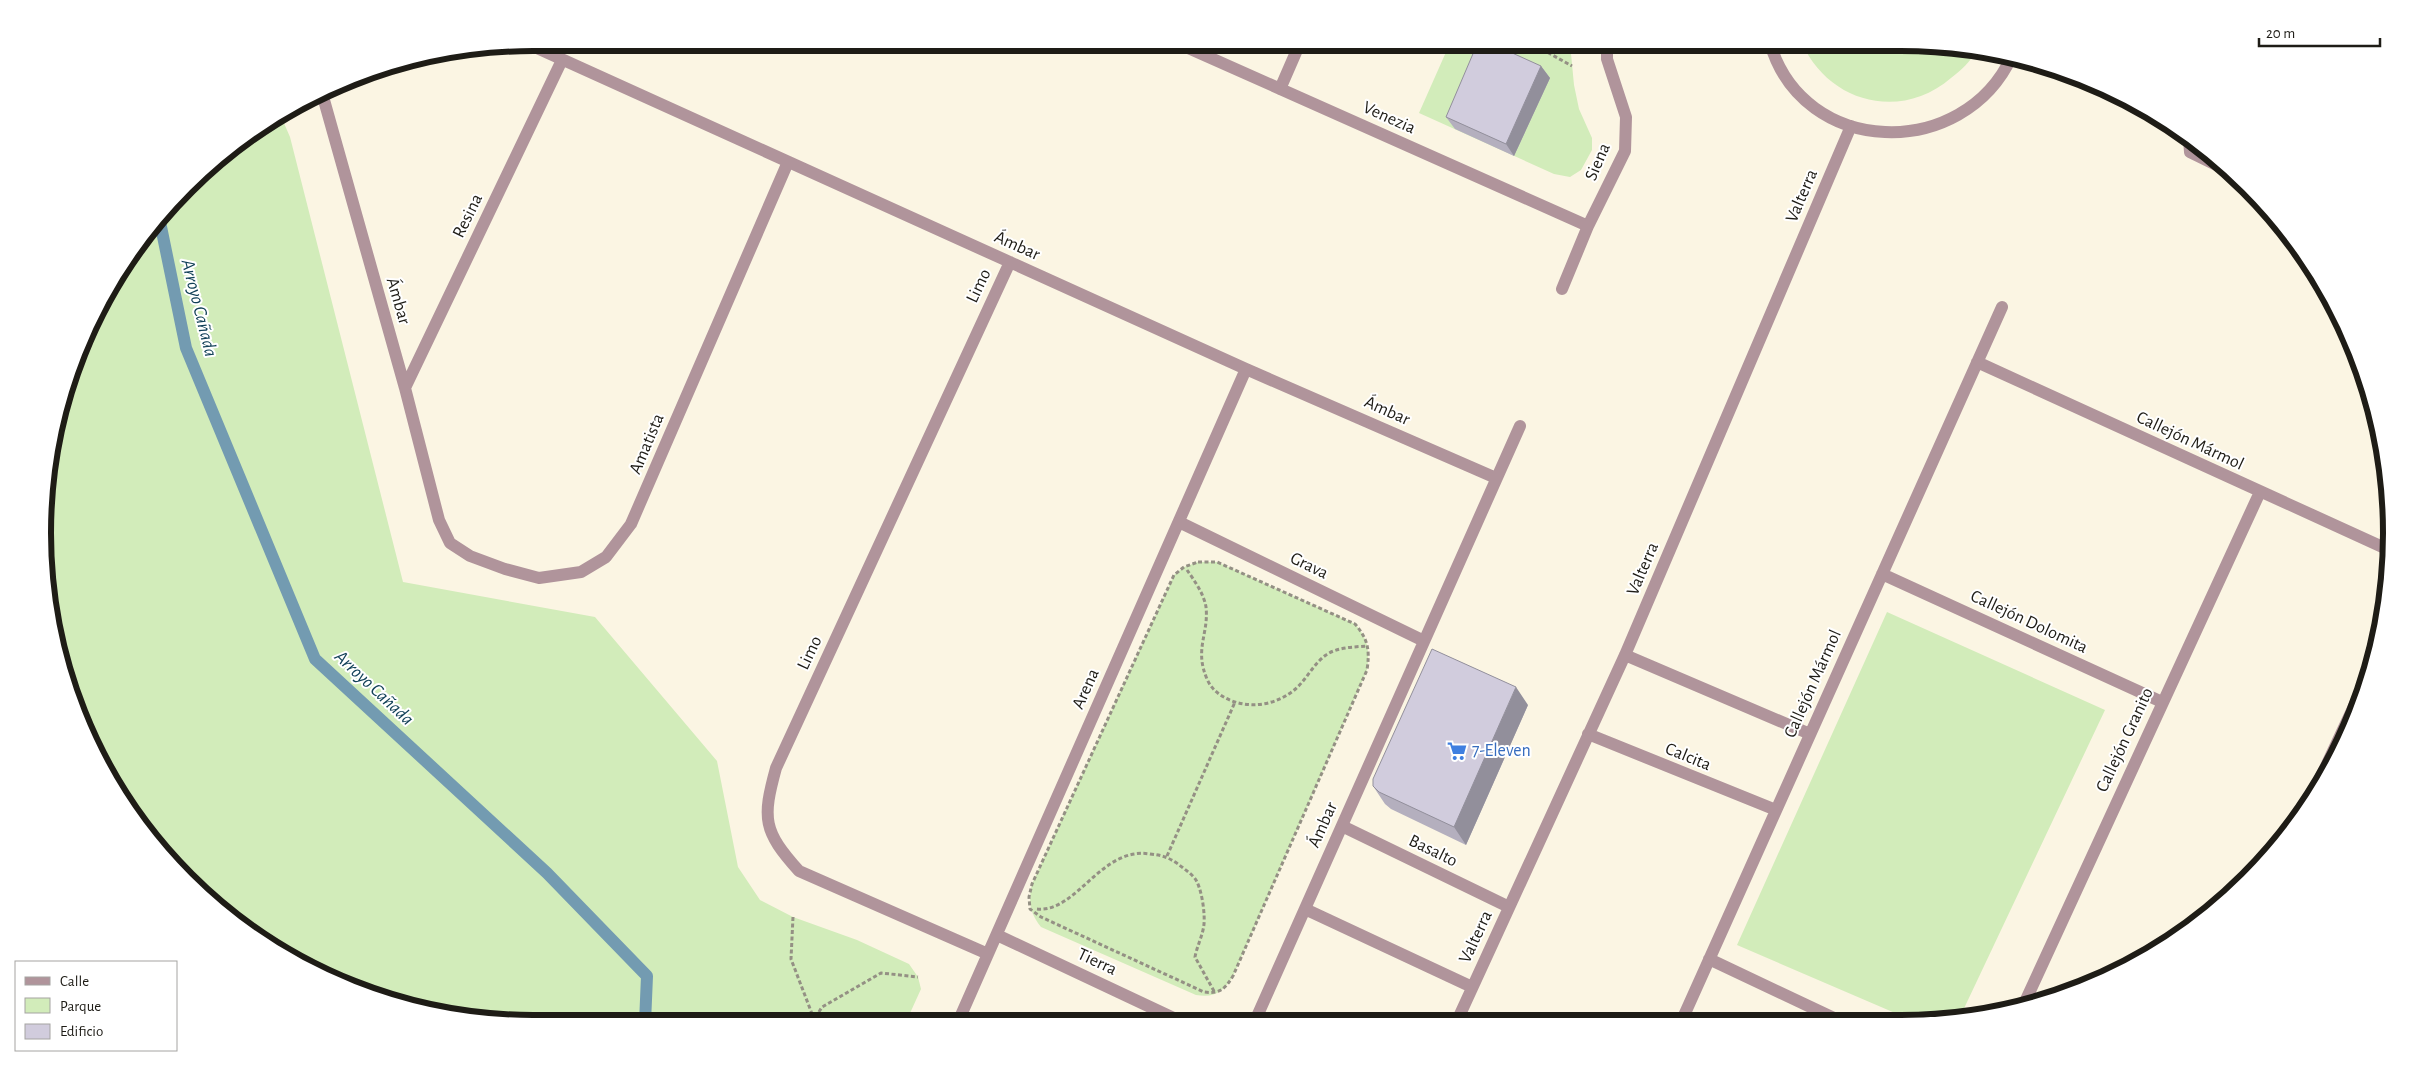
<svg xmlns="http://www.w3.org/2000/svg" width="2434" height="1066" font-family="'Alegreya Sans',sans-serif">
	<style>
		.green { fill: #d2ecba }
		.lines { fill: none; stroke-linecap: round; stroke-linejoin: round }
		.stream { stroke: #739bb1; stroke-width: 12 }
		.path { stroke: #949084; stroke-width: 3; stroke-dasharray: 4 2.5; stroke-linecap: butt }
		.minor { stroke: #b0949b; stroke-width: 12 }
		.wall { fill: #b4afbe }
		.shaded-wall { fill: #928f9b }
		.building { fill: #d1ccdd; stroke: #928f9b }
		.labels { text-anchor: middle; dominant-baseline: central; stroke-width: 4; stroke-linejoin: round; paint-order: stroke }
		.street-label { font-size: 18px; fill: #1e1c16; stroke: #fff }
		.shop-label { font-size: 18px; fill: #366cbe; stroke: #fff; text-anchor: start }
		.water-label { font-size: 19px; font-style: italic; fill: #114057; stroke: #fff }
		.rim { fill: none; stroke: #1e1c16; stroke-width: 6 }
	</style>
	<rect width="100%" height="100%" fill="#fbf5e3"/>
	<!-- green -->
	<path class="green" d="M 1450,43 L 1570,43 L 1574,85 L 1579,109 L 1592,138 L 1592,150 L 1581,170 L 1570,177 L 1554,174 L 1419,113 Z
		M 1802,43 L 1901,43 L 1976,50 C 1972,61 1960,71 1951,78 C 1900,122 1828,102 1802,43 Z
		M 280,114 L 290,137 L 403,582 L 595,617 L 717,761 L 738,867 L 760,900 L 793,917 L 857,940 L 909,964 L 918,977 L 921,989 L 906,1022 L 533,1023 L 438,1014 L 375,997 L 288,958 L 210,902 L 164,856 L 108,779 L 69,691 L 52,628 L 43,533 L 52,438 L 69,375 L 108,288 L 164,210 L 210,164 Z
		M 1198,562 L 1217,562 L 1355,624 C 1368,639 1370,650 1367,670 L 1233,976 C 1223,992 1215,998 1196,995 L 1041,927 C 1030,913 1028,902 1032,884 L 1174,575 L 1184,567 Z
		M 1887,612 L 2105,710 L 1959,1019 L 1909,1019 L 1737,945 Z"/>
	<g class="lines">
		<!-- stream -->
		<path class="stream" d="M 159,217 L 186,348 L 315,659 L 547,873 L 647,976 L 645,1023"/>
		<!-- path -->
		<path class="path" d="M 1539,43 L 1547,52 L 1572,66
			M 1198,562 L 1217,562 L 1355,624 C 1368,639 1370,650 1367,670 L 1233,976 C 1225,989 1220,994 1204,992 L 1041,917 L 1030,909 L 1029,897 L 1032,884 L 1174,575 L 1184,567 Z
			M 1187,570 C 1194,580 1204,594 1206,607 C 1209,634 1194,649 1207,679 C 1212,691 1223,698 1235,702 C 1255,708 1276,704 1293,691 C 1306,681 1313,664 1326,655 C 1337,647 1355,647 1367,646
			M 1167,856 L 1235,702
			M 1037,909 C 1077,913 1101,846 1150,854 C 1161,855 1168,857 1178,864 C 1184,869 1194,875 1197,882 C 1202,892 1205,913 1204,924 C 1203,935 1197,946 1195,957 L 1215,993
			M 793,917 L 791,959 L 814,1019
			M 812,1023 L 822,1007 L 881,973 L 918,977"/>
		<!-- minor -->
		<path class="minor" d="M 526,43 L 1246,369 L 1496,478
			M 1177,43 L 1588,226
			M 1770,43 C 1803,157 1963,162 2012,56
			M 1280,89 L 1300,43
			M 322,93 L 405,388 L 439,520 L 450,543 L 470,556 L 505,569 L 539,578 L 581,572 L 606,557 L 631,524 L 788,162
			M 2189,139 L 2190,152 L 2231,172
			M 1562,289 L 1588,226 L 1625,151 L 1626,117 L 1607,59 L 1607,43
			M 1977,362 L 2389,550
			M 405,388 L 562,60
			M 1179,522 L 1424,641
			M 1882,574 L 2162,702
			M 1625,655 L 1810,734
			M 1588,734 L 1776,810
			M 2306,809 L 2369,674
			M 1342,826 L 1509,907
			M 1305,909 L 1472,987
			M 997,935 L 1182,1022
			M 988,954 L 799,871 C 763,831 762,819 776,768 L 1010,262
			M 1709,959 L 1838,1020
			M 2024,1004 L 2260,492
			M 1682,1020 L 2002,307
			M 1255,1021 L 1520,426
			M 1457,1021 L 1625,655 L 1851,126
			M 958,1022 L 1246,369"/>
	</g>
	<!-- wall -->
	<path class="wall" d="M 1541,66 L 1550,78 L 1514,156 L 1455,129 L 1446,117 Z
		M 1528,705 L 1466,845 L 1391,809 L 1385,804 L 1373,786 Z"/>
	<!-- shaded-wall -->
	<path class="shaded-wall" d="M 1541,66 L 1550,78 L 1514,156 L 1506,144 Z
		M 1516,687 L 1528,705 L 1466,845 L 1454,827 Z"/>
	<!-- building -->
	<path class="building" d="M 1478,42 L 1488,42 L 1541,66 L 1506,144 L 1446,117 Z
		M 1432,649 L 1516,687 L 1454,827 L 1379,792 L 1373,786 L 1373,779 Z"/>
	<!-- icons -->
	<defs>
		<symbol id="supermarket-bare" viewBox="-9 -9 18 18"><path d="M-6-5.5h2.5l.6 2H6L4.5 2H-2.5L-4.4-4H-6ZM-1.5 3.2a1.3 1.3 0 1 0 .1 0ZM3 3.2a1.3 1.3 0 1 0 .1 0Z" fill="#3f7fe0" stroke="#fff" stroke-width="2.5" paint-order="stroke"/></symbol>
	</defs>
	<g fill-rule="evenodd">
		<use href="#supermarket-bare" x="1443" y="737" width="28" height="28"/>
	</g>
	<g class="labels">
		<!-- street labels -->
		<g class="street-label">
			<text transform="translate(1389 118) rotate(24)">Venezia</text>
			<text transform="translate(1598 162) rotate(-67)">Siena</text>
			<text transform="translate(1802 196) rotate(-67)">Valterra</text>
			<text transform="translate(468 216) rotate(-64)">Resina</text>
			<text transform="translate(1017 246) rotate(24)">Ámbar</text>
			<text transform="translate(979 286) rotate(-65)">Limo</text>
			<text transform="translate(398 301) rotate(74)">Ámbar</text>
			<text transform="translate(1387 411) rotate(24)">Ámbar</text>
			<text transform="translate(2190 441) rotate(25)">Callejón Mármol</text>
			<text transform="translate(647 444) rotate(-67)">Amatista</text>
			<text transform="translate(1309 566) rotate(26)">Grava</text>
			<text transform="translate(1643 569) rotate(-67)">Valterra</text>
			<text transform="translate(2029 622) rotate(25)">Callejón Dolomita</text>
			<text transform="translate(810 653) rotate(-65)">Limo</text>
			<text transform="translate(1813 684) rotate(-66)">Callejón Mármol</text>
			<text transform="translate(1086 689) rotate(-66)">Arena</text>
			<text transform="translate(2125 740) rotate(-65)">Callejón Granito</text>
			<text transform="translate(1688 757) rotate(22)">Calcita</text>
			<text transform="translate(1323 825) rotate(-66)">Ámbar</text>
			<text transform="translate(1433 851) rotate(26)">Basalto</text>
			<text transform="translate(1476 937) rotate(-65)">Valterra</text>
			<text transform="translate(1097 962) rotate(25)">Tierra</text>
		</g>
		<!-- shop labels -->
		<g class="shop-label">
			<text x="1472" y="751">7-Eleven</text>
		</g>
		<!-- water labels -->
		<g class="water-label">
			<text transform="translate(199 308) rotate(76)">Arroyo Cañada</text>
			<text transform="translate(374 688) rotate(43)">Arroyo Cañada</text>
		</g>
	</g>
	<!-- crop -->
	<path d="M0 0H2434V1066H0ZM533 51H1901A482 482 0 0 1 2383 533V533A482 482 0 0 1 1901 1015H533A482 482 0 0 1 51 533V533A482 482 0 0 1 533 51Z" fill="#fff" fill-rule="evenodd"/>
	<path class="rim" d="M533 51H1901A482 482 0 0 1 2383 533V533A482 482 0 0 1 1901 1015H533A482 482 0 0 1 51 533V533A482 482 0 0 1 533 51Z"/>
	<!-- legend -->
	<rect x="15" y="961" width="162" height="90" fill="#ffffff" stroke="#a5a4a2"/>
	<rect x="25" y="977" width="25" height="8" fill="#b0949b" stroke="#a5a4a2"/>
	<text x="60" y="986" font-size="15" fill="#1e1c16">Calle</text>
	<rect x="25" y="998" width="25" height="15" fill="#d2ecba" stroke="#a5a4a2"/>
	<text x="60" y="1011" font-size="15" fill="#1e1c16">Parque</text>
	<rect x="25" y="1024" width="25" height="15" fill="#d1ccdd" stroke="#a5a4a2"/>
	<text x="60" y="1036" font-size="15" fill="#1e1c16">Edificio</text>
	<!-- scale -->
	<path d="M2259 38v8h121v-8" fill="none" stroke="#1e1c16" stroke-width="2.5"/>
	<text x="2266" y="38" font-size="15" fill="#1e1c16" stroke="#ffffff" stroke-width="4" paint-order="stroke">20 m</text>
</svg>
